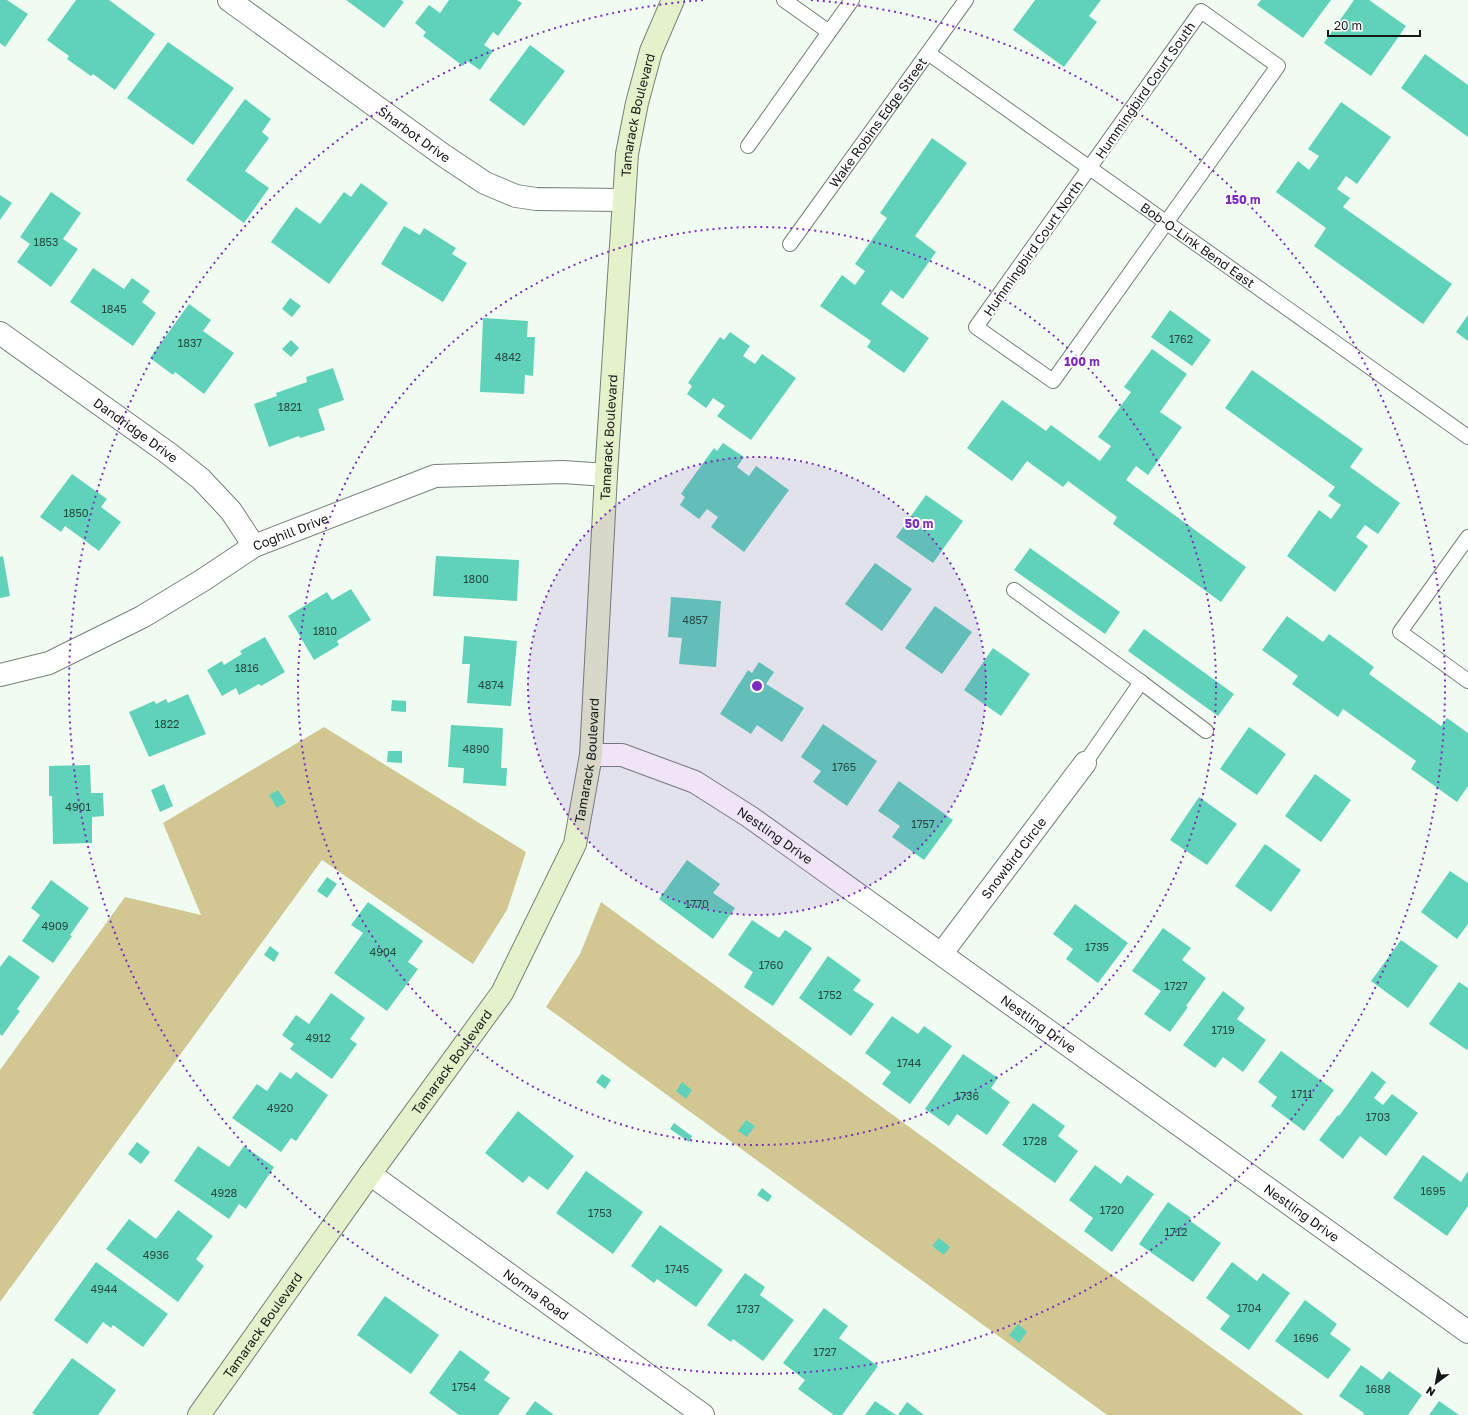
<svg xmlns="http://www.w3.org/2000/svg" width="1468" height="1415" font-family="'Golos Text',sans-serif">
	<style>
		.green { fill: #d2c792 }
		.building { fill: #60d2b9 }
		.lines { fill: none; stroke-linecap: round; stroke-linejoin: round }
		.lane-casing { stroke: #768178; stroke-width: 16 }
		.street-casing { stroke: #768178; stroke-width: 24 }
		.secondary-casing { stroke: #768178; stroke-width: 24 }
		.lane { stroke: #fff; stroke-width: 14 }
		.street { stroke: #fff; stroke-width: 22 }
		.secondary { stroke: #e5f1ca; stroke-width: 22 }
		.ring { fill: none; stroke: #7b2cbf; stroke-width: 2; stroke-dasharray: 2 4 }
		.labels { text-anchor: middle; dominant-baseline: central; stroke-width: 4; stroke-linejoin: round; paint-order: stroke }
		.number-label { font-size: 11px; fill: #28473e }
		.street-label { font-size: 13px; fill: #151915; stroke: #fff }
		.centre { fill: #7b2cbf; stroke: #fff; stroke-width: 2 }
		.ring-label { font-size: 12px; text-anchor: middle; font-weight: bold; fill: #7b2cbf; stroke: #fff; stroke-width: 4; stroke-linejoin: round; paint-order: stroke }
	</style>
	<rect width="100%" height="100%" fill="#f0fcf2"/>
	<!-- green -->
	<path class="green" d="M 324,727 L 526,852 L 507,910 L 473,964 L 322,860 L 0,1302 L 0,1070 L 125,897 L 201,915 L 163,823 Z
		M 601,902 L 1304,1415 L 1107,1415 L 546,1007 L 580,954 Z"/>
	<!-- building -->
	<path class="building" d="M 0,0 L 7,0 L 28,14 L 5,47 L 0,43 Z
		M 76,0 L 109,0 L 155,34 L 115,90 L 93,74 L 91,76 L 67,59 L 69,56 L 47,40 Z
		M 346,0 L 401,0 L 404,2 L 384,28 Z
		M 449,0 L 517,0 L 522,3 L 498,36 L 493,32 L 484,45 L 493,51 L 480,70 L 467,61 L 463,66 L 423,36 L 426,32 L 415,23 L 429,5 L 440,13 Z
		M 1035,0 L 1101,0 L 1089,16 L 1097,22 L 1064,67 L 1013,30 Z
		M 1261,0 L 1331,0 L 1303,38 L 1257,5 Z
		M 1354,0 L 1369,0 L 1406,26 L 1371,76 L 1324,43 Z
		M 168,42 L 234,88 L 193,145 L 127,98 Z
		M 530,45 L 565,71 L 524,126 L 489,100 Z
		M 1425,54 L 1468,85 L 1468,137 L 1401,88 Z
		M 245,99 L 271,119 L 262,132 L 269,138 L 245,171 L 269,188 L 244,223 L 186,180 Z
		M 1341,102 L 1391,137 L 1357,184 L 1346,176 L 1337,189 L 1350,198 L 1343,207 L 1452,284 L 1423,324 L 1314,246 L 1326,228 L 1276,192 L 1298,161 L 1309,170 L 1319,156 L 1308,149 Z
		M 932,138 L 967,163 L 915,236 L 936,252 L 903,299 L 891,290 L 881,304 L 929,338 L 904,373 L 867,347 L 871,341 L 820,306 L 842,275 L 855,285 L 865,271 L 855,264 L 887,218 L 880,213 Z
		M 361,183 L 388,203 L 329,284 L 271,242 L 296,207 L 320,224 L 344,192 L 351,197 Z
		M 51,192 L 81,213 L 63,239 L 78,249 L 51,287 L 17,262 L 30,244 L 20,237 Z
		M 0,195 L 12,203 L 0,220 Z
		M 404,226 L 420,235 L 424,228 L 456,248 L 452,254 L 467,263 L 443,302 L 381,264 Z
		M 93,268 L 124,289 L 132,278 L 150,291 L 142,302 L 156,313 L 133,346 L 70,302 Z
		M 290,298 L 301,306 L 292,317 L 282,309 Z
		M 189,304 L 211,320 L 203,331 L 234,353 L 204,394 L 175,372 L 173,375 L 150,358 Z
		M 1170,310 L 1211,340 L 1192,366 L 1151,337 Z
		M 1468,315 L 1468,341 L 1456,332 Z
		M 483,318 L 528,321 L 527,337 L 535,337 L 533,376 L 525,375 L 524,394 L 480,392 Z
		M 730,332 L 750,346 L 743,356 L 755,364 L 762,354 L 796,378 L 751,440 L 717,416 L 725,406 L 713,398 L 706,408 L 687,394 L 692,386 L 688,383 L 692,377 L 720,337 L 724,340 Z
		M 291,340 L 299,348 L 291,357 L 282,349 Z
		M 1152,349 L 1187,374 L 1160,412 L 1182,427 L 1148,475 L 1136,466 L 1126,480 L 1246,567 L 1221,602 L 1113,524 L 1117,517 L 1068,481 L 1063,487 L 1027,461 L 1012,481 L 967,448 L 1002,400 L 1046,431 L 1051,425 L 1100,461 L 1111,446 L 1098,437 L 1131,392 L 1124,387 Z
		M 333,368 L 344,400 L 318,409 L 325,430 L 300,438 L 299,436 L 269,447 L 254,404 L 277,396 L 276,393 L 307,382 L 306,377 Z
		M 1252,370 L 1363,449 L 1350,467 L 1400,503 L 1378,534 L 1365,525 L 1356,537 L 1368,546 L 1335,592 L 1287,556 L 1319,510 L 1331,519 L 1341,505 L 1328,496 L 1335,487 L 1225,408 Z
		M 723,443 L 744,457 L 737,467 L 749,476 L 756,466 L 789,490 L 744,552 L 711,527 L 718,517 L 707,509 L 699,519 L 680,505 L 685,497 L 681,494 L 685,488 L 714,448 L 717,451 Z
		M 72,474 L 107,499 L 101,507 L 121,522 L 99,551 L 65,526 L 61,532 L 40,517 Z
		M 926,495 L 963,521 L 933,563 L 896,537 Z
		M 1030,548 L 1120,612 L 1105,634 L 1014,570 Z
		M 3,556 L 10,596 L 0,598 L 0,557 Z
		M 436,556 L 519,560 L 517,601 L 433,596 Z
		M 875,563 L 912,589 L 882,631 L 845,604 Z
		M 351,589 L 371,620 L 337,641 L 339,645 L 314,660 L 288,616 L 327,592 L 332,600 Z
		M 671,597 L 721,601 L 716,667 L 679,664 L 682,638 L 668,637 Z
		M 935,606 L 972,632 L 942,674 L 905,648 Z
		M 1287,616 L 1323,642 L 1329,634 L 1351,650 L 1374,667 L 1369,674 L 1441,726 L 1447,718 L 1468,733 L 1468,786 L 1457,802 L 1411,769 L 1416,761 L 1343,709 L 1338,717 L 1292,684 L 1298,676 L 1262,650 Z
		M 1144,629 L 1234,694 L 1218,716 L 1128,651 Z
		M 464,636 L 517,641 L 511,706 L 467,703 L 470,664 L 462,664 Z
		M 265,637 L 285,672 L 261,686 L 259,684 L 239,695 L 236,688 L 222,696 L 207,670 L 222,661 L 224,665 L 242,654 L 240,651 Z
		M 993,648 L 1030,674 L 1001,716 L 964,690 Z
		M 759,662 L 774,672 L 766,684 L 804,708 L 782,742 L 757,725 L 751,734 L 720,714 L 748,670 L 752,673 Z
		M 188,694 L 206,734 L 149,757 L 129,712 L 154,701 L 156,704 L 166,699 L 168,703 Z
		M 392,700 L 406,701 L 406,712 L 391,711 Z
		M 823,724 L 877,761 L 847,806 L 813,782 L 821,771 L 801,757 Z
		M 451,725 L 503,728 L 501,768 L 507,768 L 506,786 L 463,783 L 464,768 L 448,767 Z
		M 1249,727 L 1286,754 L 1257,795 L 1220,769 Z
		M 388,751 L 402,751 L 402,763 L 387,762 Z
		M 90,765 L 91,793 L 103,793 L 104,816 L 92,817 L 92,843 L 53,844 L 52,796 L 49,796 L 49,766 Z
		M 1315,774 L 1351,800 L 1321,842 L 1285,816 Z
		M 899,781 L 953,820 L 924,860 L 892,837 L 900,826 L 878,811 Z
		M 164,784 L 173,806 L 160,812 L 151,790 Z
		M 278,790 L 286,802 L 277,808 L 269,795 Z
		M 1199,797 L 1237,824 L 1207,865 L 1170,840 Z
		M 1265,844 L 1301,870 L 1271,912 L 1235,886 Z
		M 687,860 L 720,884 L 713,893 L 735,908 L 713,939 L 659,899 Z
		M 1450,871 L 1468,883 L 1468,924 L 1457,939 L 1421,912 Z
		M 327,877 L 337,884 L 327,898 L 317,891 Z
		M 51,880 L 89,908 L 70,935 L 72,936 L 53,963 L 22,941 L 40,915 L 31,908 Z
		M 368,902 L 423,941 L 408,962 L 418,969 L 387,1011 L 334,973 L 363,933 L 351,925 Z
		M 1075,904 L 1128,943 L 1098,983 L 1066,959 L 1073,949 L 1053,934 Z
		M 752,920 L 779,938 L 785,930 L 812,948 L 773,1006 L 744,987 L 753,972 L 728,955 Z
		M 1163,928 L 1191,948 L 1182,960 L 1206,978 L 1186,1006 L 1188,1007 L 1170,1032 L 1144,1014 L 1161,991 L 1132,971 Z
		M 1401,940 L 1438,966 L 1408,1008 L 1371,981 Z
		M 270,946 L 279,953 L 274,962 L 264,955 Z
		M 9,955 L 40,977 L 17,1009 L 20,1011 L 2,1036 L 0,1034 L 0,967 Z
		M 828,956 L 861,980 L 853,990 L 874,1004 L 851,1036 L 799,998 Z
		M 1459,982 L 1468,988 L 1468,1048 L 1467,1050 L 1429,1024 Z
		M 1223,991 L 1245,1008 L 1237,1019 L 1266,1040 L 1243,1072 L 1223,1057 L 1215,1068 L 1183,1045 Z
		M 331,993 L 365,1018 L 350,1039 L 357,1044 L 332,1079 L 290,1049 L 294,1044 L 282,1035 L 296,1015 L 309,1024 Z
		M 892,1016 L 918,1034 L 924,1026 L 952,1046 L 910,1104 L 882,1084 L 891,1072 L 865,1053 Z
		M 1281,1051 L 1334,1090 L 1304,1131 L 1271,1106 L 1277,1097 L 1258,1082 Z
		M 963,1054 L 998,1078 L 991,1088 L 1010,1102 L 987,1135 L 957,1114 L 949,1126 L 925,1109 Z
		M 1372,1071 L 1386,1082 L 1374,1098 L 1383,1105 L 1392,1094 L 1418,1113 L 1386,1156 L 1360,1136 L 1343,1159 L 1319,1140 L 1338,1115 L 1339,1116 Z
		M 280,1072 L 291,1079 L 296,1072 L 328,1095 L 296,1141 L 291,1138 L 281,1152 L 232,1118 L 257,1084 L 267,1091 Z
		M 602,1074 L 611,1080 L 605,1089 L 596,1082 Z
		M 682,1082 L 692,1090 L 686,1099 L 676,1091 Z
		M 1033,1103 L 1065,1126 L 1058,1136 L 1078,1151 L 1055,1183 L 1002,1145 Z
		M 518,1111 L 574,1156 L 548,1190 L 529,1176 L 523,1183 L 485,1153 Z
		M 746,1120 L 755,1126 L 747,1137 L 738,1131 Z
		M 674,1123 L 692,1136 L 689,1142 L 670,1129 Z
		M 137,1142 L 150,1152 L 141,1164 L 128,1154 Z
		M 198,1146 L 229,1167 L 244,1146 L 274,1167 L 246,1209 L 239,1204 L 229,1219 L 174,1181 Z
		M 1423,1155 L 1461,1182 L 1468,1171 L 1468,1206 L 1447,1236 L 1393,1198 Z
		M 1095,1165 L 1121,1184 L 1127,1175 L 1154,1194 L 1112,1252 L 1084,1231 L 1093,1218 L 1069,1200 Z
		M 586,1171 L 643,1212 L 613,1254 L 556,1213 Z
		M 762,1188 L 772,1196 L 768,1202 L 757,1195 Z
		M 1168,1202 L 1191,1218 L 1189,1220 L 1221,1243 L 1193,1282 L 1139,1244 Z
		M 178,1210 L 213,1236 L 196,1259 L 204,1266 L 178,1302 L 106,1249 L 129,1219 L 156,1239 Z
		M 660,1225 L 723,1270 L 696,1307 L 657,1279 L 654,1283 L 631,1266 Z
		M 939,1238 L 950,1247 L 944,1255 L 932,1246 Z
		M 96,1262 L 168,1314 L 143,1347 L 113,1325 L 111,1328 L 103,1322 L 87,1344 L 54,1320 Z
		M 1232,1262 L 1257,1281 L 1263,1273 L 1290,1293 L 1249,1350 L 1220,1329 L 1230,1316 L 1206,1298 Z
		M 745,1273 L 765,1287 L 760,1295 L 794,1320 L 763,1361 L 733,1339 L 731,1342 L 707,1325 Z
		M 385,1296 L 439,1335 L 411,1374 L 357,1335 Z
		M 1305,1300 L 1337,1324 L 1330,1334 L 1351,1349 L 1328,1379 L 1275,1341 Z
		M 824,1308 L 848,1326 L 839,1338 L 878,1366 L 842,1415 L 834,1415 L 798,1389 L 805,1380 L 783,1363 Z
		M 1018,1324 L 1027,1332 L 1019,1343 L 1009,1335 Z
		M 460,1350 L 490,1372 L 484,1380 L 510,1398 L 498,1415 L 459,1415 L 429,1393 Z
		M 72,1358 L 116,1390 L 98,1415 L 35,1415 L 32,1413 Z
		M 1361,1365 L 1382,1380 L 1389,1371 L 1422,1395 L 1408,1415 L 1363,1415 L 1364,1413 L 1339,1396 Z
		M 535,1401 L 554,1415 L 525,1415 Z
		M 875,1401 L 896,1415 L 865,1415 Z
		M 1439,1401 L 1459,1415 L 1429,1415 Z
		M 907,1402 L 924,1415 L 898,1415 Z"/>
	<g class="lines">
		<defs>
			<g id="lane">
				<path d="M 784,0 L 829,32"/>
				<path d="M 1201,11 L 1278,66 L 1053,381 L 976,327 Z"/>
				<path id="s1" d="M 928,53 L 1468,437"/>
				<path d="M 748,146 L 852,0"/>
				<path id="s2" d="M 790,244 L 966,0"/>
				<path d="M 1468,537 L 1400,632 L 1468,681"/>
				<path d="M 1014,590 L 1141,682 L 1085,763"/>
				<path d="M 1141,682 L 1206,731"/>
			</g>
			<g id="street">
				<path id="s3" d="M 229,0 L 443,155 L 485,183 L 516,196 L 536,199 L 624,200"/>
				<path id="s4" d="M 0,333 L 168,453 L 201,479 L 231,511 L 254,546"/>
				<path id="s5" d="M 0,675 L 49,663 L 142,617 L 203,580 L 254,546 L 435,476 L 563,472 L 606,475"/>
				<path id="s6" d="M 591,755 L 622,755 L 695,782 L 750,817 L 1468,1332"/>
				<path id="s7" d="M 942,953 L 1085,763"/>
				<path id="s8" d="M 370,1174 L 703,1415"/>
			</g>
			<g id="secondary">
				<path id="s9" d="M 199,1415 L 370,1174 L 502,993 L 575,844 L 591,755 L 606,475 L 627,154 L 637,103 L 651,51 L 673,0"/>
			</g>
		</defs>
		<!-- lane casing -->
		<use href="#lane" class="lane-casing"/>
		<!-- street casing -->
		<use href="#street" class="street-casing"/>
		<!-- secondary casing -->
		<use href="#secondary" class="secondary-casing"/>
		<!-- lane -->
		<use href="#lane" class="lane"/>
		<!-- street -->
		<use href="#street" class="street"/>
		<!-- secondary -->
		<use href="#secondary" class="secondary"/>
	</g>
	<!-- distance rings -->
	<circle cx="757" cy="686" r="229" fill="#7b2cbf" fill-opacity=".12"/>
	<g class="ring">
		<circle cx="757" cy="686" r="229"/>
		<circle cx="757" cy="686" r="459"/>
		<path d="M811 0A688 688 0 1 1 703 0"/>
	</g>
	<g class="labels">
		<!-- number labels -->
		<g class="number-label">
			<text x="46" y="241">1853</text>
			<text x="114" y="308">1845</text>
			<text x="1181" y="338">1762</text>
			<text x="190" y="342">1837</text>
			<text x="508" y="356">4842</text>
			<text x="290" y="406">1821</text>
			<text x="76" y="512">1850</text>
			<text x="476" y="578">1800</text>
			<text x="695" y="619">4857</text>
			<text x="325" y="630">1810</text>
			<text x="247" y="667">1816</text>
			<text x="491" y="684">4874</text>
			<text x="167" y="723">1822</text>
			<text x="476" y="748">4890</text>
			<text x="844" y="766">1765</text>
			<text x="78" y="806">4901</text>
			<text x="923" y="823">1757</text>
			<text x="697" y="903">1770</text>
			<text x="55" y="925">4909</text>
			<text x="1097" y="946">1735</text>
			<text x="383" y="951">4904</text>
			<text x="771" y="964">1760</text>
			<text x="1176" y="985">1727</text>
			<text x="830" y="994">1752</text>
			<text x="1223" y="1029">1719</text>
			<text x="318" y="1037">4912</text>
			<text x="909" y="1062">1744</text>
			<text x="1302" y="1093">1711</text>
			<text x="967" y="1095">1736</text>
			<text x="280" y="1107">4920</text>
			<text x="1378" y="1116">1703</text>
			<text x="1035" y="1140">1728</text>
			<text x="1433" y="1190">1695</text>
			<text x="224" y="1192">4928</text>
			<text x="1112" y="1209">1720</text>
			<text x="600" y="1212">1753</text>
			<text x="1176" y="1231">1712</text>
			<text x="156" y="1254">4936</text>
			<text x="677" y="1268">1745</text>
			<text x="104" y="1288">4944</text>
			<text x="1249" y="1307">1704</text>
			<text x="748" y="1308">1737</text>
			<text x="1306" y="1337">1696</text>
			<text x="825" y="1351">1727</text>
			<text x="464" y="1386">1754</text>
			<text x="1378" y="1388">1688</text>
		</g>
		<!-- street labels -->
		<g class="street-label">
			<text transform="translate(1145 90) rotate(-55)">Hummingbird Court South</text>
			<text stroke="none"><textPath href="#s9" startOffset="1418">Tamarack Boulevard</textPath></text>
			<text stroke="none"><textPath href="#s2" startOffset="150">Wake Robins Edge Street</textPath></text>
			<text stroke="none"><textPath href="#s3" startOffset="229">Sharbot Drive</textPath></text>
			<text stroke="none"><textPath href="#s1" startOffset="331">Bob-O-Link Bend East</textPath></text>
			<text transform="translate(1033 248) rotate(-55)">Hummingbird Court North</text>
			<text stroke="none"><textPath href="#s4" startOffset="167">Dandridge Drive</textPath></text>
			<text stroke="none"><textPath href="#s9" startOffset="1094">Tamarack Boulevard</textPath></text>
			<text stroke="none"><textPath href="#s5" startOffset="326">Coghill Drive</textPath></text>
			<text stroke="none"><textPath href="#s9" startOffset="770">Tamarack Boulevard</textPath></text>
			<text stroke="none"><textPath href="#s6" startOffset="205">Nestling Drive</textPath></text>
			<text stroke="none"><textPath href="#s7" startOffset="119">Snowbird Circle</textPath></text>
			<text stroke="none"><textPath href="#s6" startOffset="529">Nestling Drive</textPath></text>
			<text stroke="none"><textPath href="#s9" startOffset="434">Tamarack Boulevard</textPath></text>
			<text stroke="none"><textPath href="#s6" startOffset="853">Nestling Drive</textPath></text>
			<text stroke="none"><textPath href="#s8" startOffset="205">Norma Road</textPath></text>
			<text stroke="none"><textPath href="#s9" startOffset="110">Tamarack Boulevard</textPath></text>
		</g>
	</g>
	<circle cx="757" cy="686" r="6" class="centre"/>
	<g class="ring-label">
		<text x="1243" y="204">150 m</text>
		<text x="1082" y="366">100 m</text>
		<text x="919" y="528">50 m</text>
	</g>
	<!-- north arrow -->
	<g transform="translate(1436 1383) rotate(212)" stroke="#ffffff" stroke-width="3" paint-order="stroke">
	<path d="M0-3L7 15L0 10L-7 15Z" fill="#151915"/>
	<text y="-6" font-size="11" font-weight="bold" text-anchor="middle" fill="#151915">N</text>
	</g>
	<!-- scale -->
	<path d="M1328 30v6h92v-6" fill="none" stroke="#151915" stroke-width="2"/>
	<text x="1334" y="30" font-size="12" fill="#151915" stroke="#ffffff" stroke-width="3" paint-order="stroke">20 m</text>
</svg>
